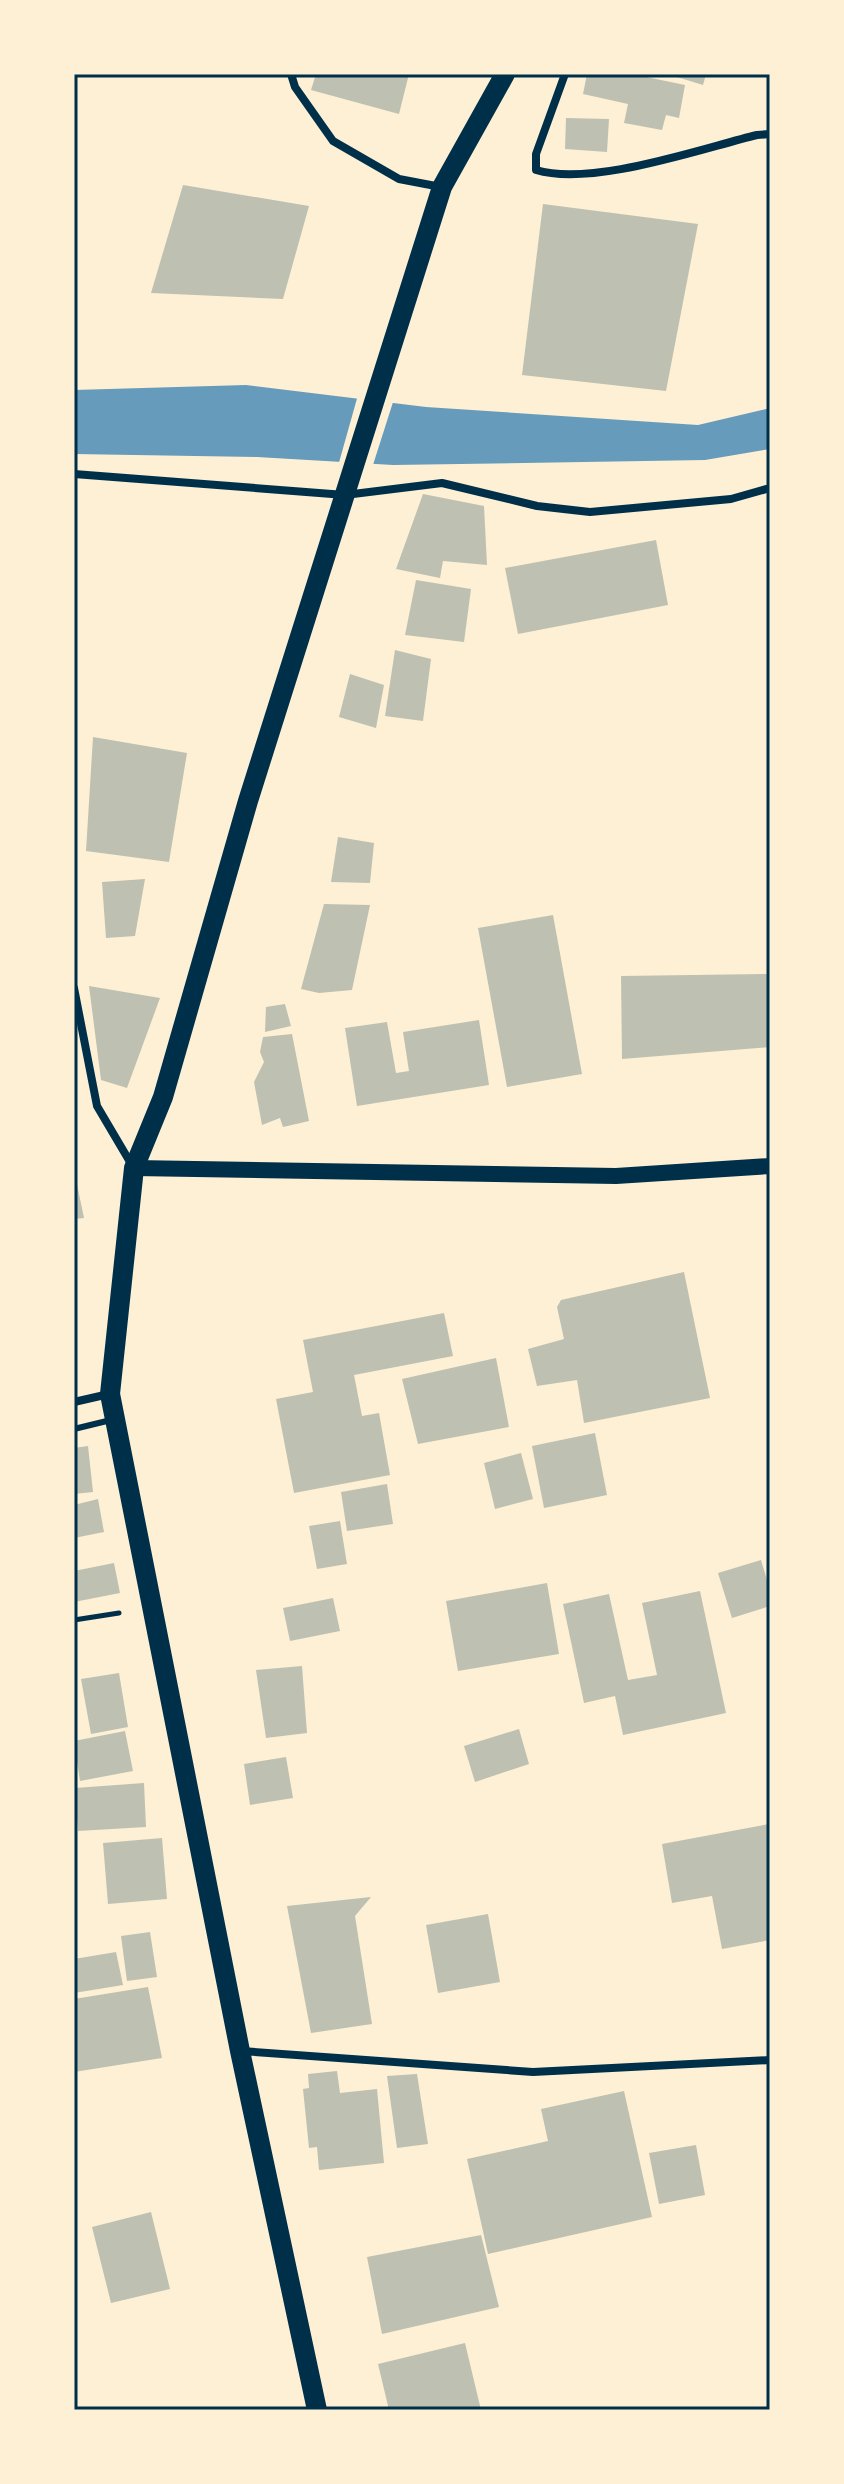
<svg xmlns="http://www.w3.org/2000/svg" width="844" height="2484" font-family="Figtree,sans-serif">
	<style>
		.water { fill: #669bbc }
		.pier { fill: #fdf0d5 }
		.building { fill: #bec0b2 }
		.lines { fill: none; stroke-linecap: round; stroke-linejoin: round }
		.path { stroke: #003049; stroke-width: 5 }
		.service { stroke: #003049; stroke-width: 6 }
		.minor { stroke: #003049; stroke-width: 8 }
		.secondary { stroke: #003049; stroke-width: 16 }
		.primary { stroke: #003049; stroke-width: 20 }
		.neatline { fill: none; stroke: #003049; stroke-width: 3 }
	</style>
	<rect width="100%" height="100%" fill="#fdf0d5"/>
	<!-- water -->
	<path class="water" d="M 246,385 L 426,407 L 698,425 L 770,408 L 770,449 L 705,460 L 393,465 L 257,457 L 74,454 L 74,390 Z"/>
	<!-- pier -->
	<path class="pier" d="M 358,395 L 394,399 L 372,468 L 338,466 Z"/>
	<!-- building -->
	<path class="building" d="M 316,74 L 409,74 L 399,114 L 311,90 Z
		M 587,74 L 632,74 L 685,85 L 679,118 L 666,115 L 662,130 L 624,123 L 628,104 L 583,94 Z
		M 667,74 L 706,74 L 703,85 Z
		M 566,118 L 609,119 L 607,152 L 565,149 Z
		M 183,185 L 309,206 L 283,299 L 151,293 Z
		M 543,204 L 698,224 L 666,391 L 522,375 Z
		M 423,494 L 484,506 L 487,565 L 443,561 L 440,578 L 396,569 Z
		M 656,540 L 668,605 L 518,634 L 505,568 Z
		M 416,580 L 471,589 L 464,642 L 405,635 Z
		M 395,650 L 431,659 L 423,721 L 385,716 Z
		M 350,674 L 384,685 L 376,728 L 339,717 Z
		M 93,737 L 187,753 L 169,862 L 86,851 Z
		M 338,837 L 374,843 L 370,883 L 331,882 Z
		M 145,879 L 135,936 L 106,938 L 102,882 Z
		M 324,904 L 370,905 L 352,990 L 319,993 L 301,989 Z
		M 553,915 L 582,1074 L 507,1087 L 478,928 Z
		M 770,974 L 770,1047 L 622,1059 L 621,976 Z
		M 89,986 L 160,998 L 127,1088 L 101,1080 Z
		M 285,1004 L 291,1026 L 265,1032 L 266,1007 Z
		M 479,1020 L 489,1085 L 357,1106 L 345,1028 L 387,1022 L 396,1073 L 409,1071 L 403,1032 Z
		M 292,1034 L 309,1121 L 283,1127 L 280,1118 L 262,1125 L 254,1082 L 264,1062 L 260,1052 L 263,1037 Z
		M 74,1170 L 84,1218 L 74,1219 Z
		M 684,1272 L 710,1398 L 584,1423 L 577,1380 L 537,1386 L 528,1349 L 564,1339 L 557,1307 L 561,1300 Z
		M 444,1313 L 453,1356 L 354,1375 L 362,1416 L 379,1413 L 390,1475 L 294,1493 L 276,1399 L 313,1392 L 303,1340 Z
		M 496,1358 L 509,1427 L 418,1444 L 402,1379 Z
		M 595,1433 L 607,1495 L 544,1508 L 532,1446 Z
		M 88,1446 L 93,1492 L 74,1494 L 74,1448 Z
		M 521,1453 L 533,1499 L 495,1509 L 484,1463 Z
		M 387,1484 L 393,1524 L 347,1531 L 341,1492 Z
		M 98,1499 L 104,1532 L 74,1538 L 74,1505 Z
		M 340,1521 L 347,1564 L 317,1569 L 309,1526 Z
		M 761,1560 L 770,1590 L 770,1606 L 732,1618 L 718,1573 Z
		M 114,1563 L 120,1593 L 74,1602 L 74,1571 Z
		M 547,1583 L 559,1654 L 458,1671 L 446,1601 Z
		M 700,1591 L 726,1713 L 623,1735 L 615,1696 L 584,1703 L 563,1604 L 609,1594 L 628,1680 L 657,1675 L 642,1603 Z
		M 333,1598 L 340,1631 L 290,1641 L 283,1608 Z
		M 302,1666 L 307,1733 L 266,1738 L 256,1670 Z
		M 119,1673 L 128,1727 L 91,1734 L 81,1679 Z
		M 519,1729 L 529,1764 L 475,1782 L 464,1746 Z
		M 125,1731 L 133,1771 L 80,1781 L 74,1741 Z
		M 286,1757 L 293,1798 L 250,1805 L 244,1764 Z
		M 144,1783 L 146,1827 L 78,1831 L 75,1788 Z
		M 769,1824 L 770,1940 L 722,1949 L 712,1896 L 672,1903 L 662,1844 Z
		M 162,1838 L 167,1899 L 108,1904 L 103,1843 Z
		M 371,1897 L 355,1916 L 372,2024 L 311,2033 L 287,1906 Z
		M 488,1914 L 500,1982 L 438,1993 L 426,1925 Z
		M 150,1932 L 157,1977 L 127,1981 L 121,1936 Z
		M 116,1952 L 123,1985 L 74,1993 L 74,1959 Z
		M 148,1987 L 162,2058 L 74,2072 L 74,1999 Z
		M 337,2071 L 340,2093 L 377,2089 L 384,2163 L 319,2170 L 317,2147 L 309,2148 L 303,2089 L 309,2088 L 308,2074 Z
		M 417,2074 L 428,2144 L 397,2148 L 387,2076 Z
		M 624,2091 L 652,2217 L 488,2254 L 467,2159 L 548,2141 L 541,2109 Z
		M 696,2145 L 705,2195 L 659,2204 L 649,2153 Z
		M 151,2212 L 170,2289 L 111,2303 L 92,2227 Z
		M 481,2235 L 499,2307 L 382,2334 L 367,2257 Z
		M 465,2343 L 481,2410 L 389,2410 L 378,2364 Z"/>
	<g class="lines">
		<!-- path -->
		<path class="path" d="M 74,1620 L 119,1613"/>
		<!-- service -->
		<path class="service" d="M 74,1429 L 111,1420"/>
		<!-- minor -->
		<path class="minor" d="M 291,74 L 295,87 L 333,141 L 399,179 L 441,187
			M 565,74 L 536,154 L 536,170 C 592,187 699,149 757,135 L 770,134
			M 74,474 L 345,495 L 442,483 L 537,506 L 590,512 L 731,499 L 770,488
			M 74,988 L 97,1106 L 133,1167
			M 74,1402 L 109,1394
			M 241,2051 L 533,2072 L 770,2060"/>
		<!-- secondary -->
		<path class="secondary" d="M 134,1168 L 616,1176 L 770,1166"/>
		<!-- primary -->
		<path class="primary" d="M 317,2410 L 240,2051 L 110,1394 L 134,1168 L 163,1097 L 248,801 L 442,187 L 505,74"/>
	</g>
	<!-- border -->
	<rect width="844" height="2484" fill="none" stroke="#fdf0d5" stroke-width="152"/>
	<rect x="76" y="76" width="692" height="2332" class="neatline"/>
</svg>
